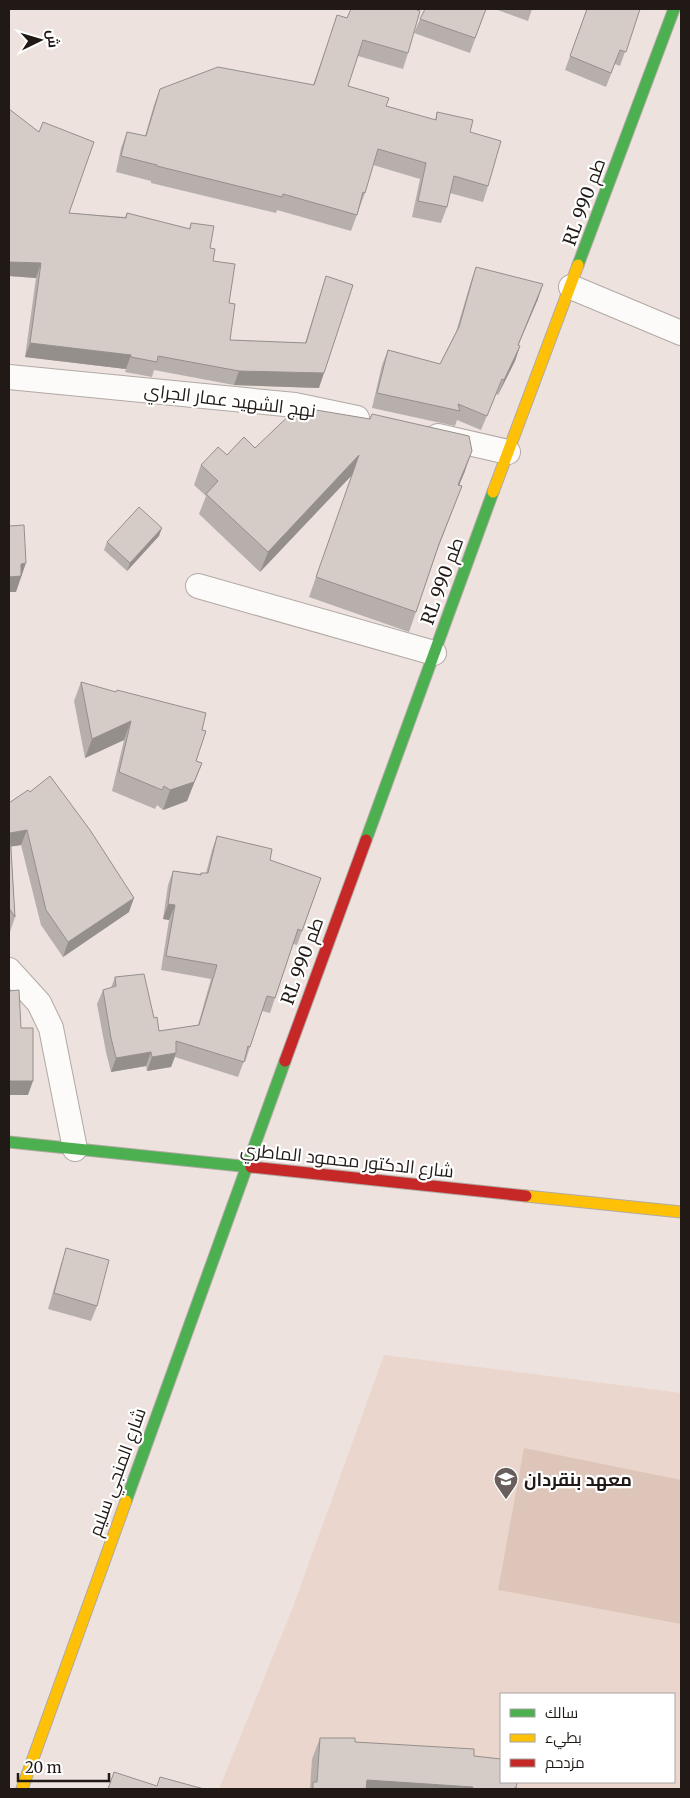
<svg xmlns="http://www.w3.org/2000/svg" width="690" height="1798" font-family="Merriweather,Cairo,serif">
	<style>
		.built { fill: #ead6cc; fill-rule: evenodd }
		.green { fill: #dec5b9 }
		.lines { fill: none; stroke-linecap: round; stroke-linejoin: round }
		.street-casing { stroke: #b1a9a4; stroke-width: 26 }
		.fast-casing { stroke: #b1a9a4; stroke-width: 13 }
		.slow-casing { stroke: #b1a9a4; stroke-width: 13 }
		.jam-casing { stroke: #b1a9a4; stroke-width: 13 }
		.street { stroke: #fcfbfa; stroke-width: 24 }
		.fast { stroke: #4caf50; stroke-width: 11 }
		.slow { stroke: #ffc107; stroke-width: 11 }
		.jam { stroke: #c62828; stroke-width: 11 }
		.wall { fill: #b7afab }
		.shaded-wall { fill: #958f8b }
		.building { fill: #d5ccc7; stroke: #958f8b }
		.labels { text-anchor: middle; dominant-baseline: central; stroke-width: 4.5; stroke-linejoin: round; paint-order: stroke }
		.street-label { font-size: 18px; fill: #201916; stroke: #fff }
		.poi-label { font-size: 18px; font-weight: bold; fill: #201916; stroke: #fff; text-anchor: start }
	</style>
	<rect width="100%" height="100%" fill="#ede2dd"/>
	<!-- built -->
	<path class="built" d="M 384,1355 L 681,1393 L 681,1789 L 219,1789 L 293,1607 ZM 501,1694 L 674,1694 L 674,1782 L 501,1782 Z"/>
	<!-- green -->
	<path class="green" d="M 524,1448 L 681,1480 L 681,1624 L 498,1590 Z"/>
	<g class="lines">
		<defs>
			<path id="street" d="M 571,287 L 681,333
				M 9,377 L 295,405 L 357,418
				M 438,436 L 508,452
				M 198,586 L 434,653
				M 9,970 L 39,1003 L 51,1028 L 75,1149"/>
			<path id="fast" d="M 578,265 L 674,9
				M 366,840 L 493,492
				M 9,1142 L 251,1167
				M 126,1501 L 285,1061"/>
			<path id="slow" d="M 493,492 L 578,265
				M 526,1196 L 681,1212
				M 22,1789 L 126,1501"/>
			<path id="jam" d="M 285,1061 L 366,840
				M 251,1167 L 526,1196"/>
		</defs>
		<!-- street casing -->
		<use href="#street" class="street-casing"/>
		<!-- fast casing -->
		<use href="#fast" class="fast-casing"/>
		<!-- slow casing -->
		<use href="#slow" class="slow-casing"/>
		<!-- jam casing -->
		<use href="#jam" class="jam-casing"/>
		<!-- street -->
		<use href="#street" class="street"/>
		<!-- fast -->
		<use href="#fast" class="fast"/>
		<!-- slow -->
		<use href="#slow" class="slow"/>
		<!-- jam -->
		<use href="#jam" class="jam"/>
	</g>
	<!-- wall -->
	<path class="wall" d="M 486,9 L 470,53 L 414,33 L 420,19 Z
		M 495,9 L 532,9 L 528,21 Z
		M 587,9 L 640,9 L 620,66 L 615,64 L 606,87 L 565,70 Z
		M 332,31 L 408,53 L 403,69 L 358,56 L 348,86 L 386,106 L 435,120 L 437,112 L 470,132 L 488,186 L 483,202 L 450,193 L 447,207 L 441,223 L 412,217 L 420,179 L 373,165 L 365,193 L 351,231 L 277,210 L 276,213 L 151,183 L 151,181 L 116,172 L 121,148 L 127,132 L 145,136 L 154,105 L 160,89 L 313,85 Z
		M 9,109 L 69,213 L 125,217 L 127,213 L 189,229 L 191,223 L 210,248 L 213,261 L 229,303 L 230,340 L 305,343 L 326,276 L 319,388 L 234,385 L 154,370 L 152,377 L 125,372 L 126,369 L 25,357 L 36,278 L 9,276 Z
		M 476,267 L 538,299 L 518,345 L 520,346 L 515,361 L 498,395 L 496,394 L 481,430 L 457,420 L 455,426 L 372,408 L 382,365 L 388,350 L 440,364 L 456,332 L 471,281 Z
		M 255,448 L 465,471 L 459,485 L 462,486 L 436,554 L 409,632 L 309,597 L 352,475 L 260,572 L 199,514 L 206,496 L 194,485 L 201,465 L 227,455 Z
		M 159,536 L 127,571 L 104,550 L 107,542 Z
		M 81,682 L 202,730 L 196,761 L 202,763 L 187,801 L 163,810 L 157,805 L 155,809 L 112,791 L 124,740 L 85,758 L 74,701 Z
		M 30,792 L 129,912 L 63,957 L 41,925 L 21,845 L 11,846 L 15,917 L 10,932 L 9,930 L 9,803 Z
		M 217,836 L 270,860 L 321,878 L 297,945 L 293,944 L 270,1013 L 262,1011 L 245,1062 L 244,1061 L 238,1077 L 175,1057 L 171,1067 L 147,1071 L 146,1066 L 111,1072 L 106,1052 L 97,1004 L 103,990 L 111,988 L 115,977 L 154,1018 L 159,1031 L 198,1025 L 211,979 L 161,970 L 169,920 L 163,919 L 168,885 L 173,871 L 200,874 L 201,873 L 206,873 L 212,850 Z
		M 66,1248 L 97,1306 L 91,1321 L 48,1309 L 61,1264 Z
		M 320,1738 L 474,1756 L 516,1788 L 516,1789 L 310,1789 L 312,1759 Z"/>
	<!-- shaded-wall -->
	<path class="shaded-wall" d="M 9,262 L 41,263 L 36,278 L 9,276 Z
		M 543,284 L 538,299 L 512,360 L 518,345 Z
		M 30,343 L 131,355 L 126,369 L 25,357 Z
		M 520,346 L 515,361 L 498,395 L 504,380 Z
		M 239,371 L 324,373 L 319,388 L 234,385 Z
		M 472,451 L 465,471 L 451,505 L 458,485 Z
		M 359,455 L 352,475 L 260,572 L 268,552 Z
		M 162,528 L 159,536 L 127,571 L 130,563 Z
		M 26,563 L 16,592 L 9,592 L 9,577 L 21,564 Z
		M 131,721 L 124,740 L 85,758 L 92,739 Z
		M 202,763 L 187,801 L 163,810 L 170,790 Z
		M 27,830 L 21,845 L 9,847 L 10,833 Z
		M 134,898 L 129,912 L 63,957 L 68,942 Z
		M 168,904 L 175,905 L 169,920 L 163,919 Z
		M 151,1052 L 146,1066 L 111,1072 L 116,1058 Z
		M 176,1053 L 171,1067 L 147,1071 L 152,1057 Z
		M 9,1081 L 33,1081 L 28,1095 L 9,1095 Z
		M 367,1780 L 473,1787 L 472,1789 L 364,1789 Z"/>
	<!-- building -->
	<path class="building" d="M 351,9 L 415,9 L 420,11 L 408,53 L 363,40 L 348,86 L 389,98 L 386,106 L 436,120 L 437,112 L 473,120 L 470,132 L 501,141 L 488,186 L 454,176 L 447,207 L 418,201 L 426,163 L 378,149 L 365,193 L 363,192 L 357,215 L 283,194 L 282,197 L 157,166 L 157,165 L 121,156 L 127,132 L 146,136 L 160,89 L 218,67 L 314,85 L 337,15 L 347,18 Z
		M 425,9 L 486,9 L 475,38 L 420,19 Z
		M 587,9 L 640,9 L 626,52 L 620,50 L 611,73 L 570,56 Z
		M 9,109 L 39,132 L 43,122 L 94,142 L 69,213 L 126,218 L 127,213 L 190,229 L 191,223 L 214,226 L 210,248 L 215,249 L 213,261 L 235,264 L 229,303 L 235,304 L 230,340 L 306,343 L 326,276 L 353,285 L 324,373 L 239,371 L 158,356 L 157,362 L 131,357 L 131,355 L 30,343 L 41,263 L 9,262 Z
		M 476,267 L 543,284 L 518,345 L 520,346 L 504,380 L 502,379 L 487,416 L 458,404 L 460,411 L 377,393 L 388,350 L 440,364 L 459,327 Z
		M 298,407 L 370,419 L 372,414 L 469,436 L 472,451 L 458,485 L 462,486 L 439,544 L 416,612 L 316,577 L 359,455 L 268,552 L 206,494 L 218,481 L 201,465 L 218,447 L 227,455 L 244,437 L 255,448 Z
		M 139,507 L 162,528 L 130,563 L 107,542 Z
		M 24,525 L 26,563 L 21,564 L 21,576 L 9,577 L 9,526 Z
		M 81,682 L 116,692 L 117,690 L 206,713 L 202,730 L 206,731 L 196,761 L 202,763 L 194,782 L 170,790 L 164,786 L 162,790 L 119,772 L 131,721 L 92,739 Z
		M 50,776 L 90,830 L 134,898 L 68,942 L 46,910 L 27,830 L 10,833 L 15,917 L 9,908 L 9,803 L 28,790 L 30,792 Z
		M 217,836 L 272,849 L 270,860 L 321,878 L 302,931 L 298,929 L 275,998 L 267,996 L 250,1047 L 248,1046 L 244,1062 L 176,1041 L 176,1053 L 152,1057 L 151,1052 L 116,1058 L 111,1038 L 103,990 L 116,986 L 115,977 L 144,974 L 154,1018 L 157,1017 L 159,1031 L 199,1025 L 217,965 L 166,956 L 175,905 L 168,904 L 173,871 L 201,875 L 201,873 L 208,873 Z
		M 19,990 L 21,1028 L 33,1028 L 33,1081 L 9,1081 L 9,991 Z
		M 66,1248 L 109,1260 L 97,1306 L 54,1293 Z
		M 320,1738 L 355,1738 L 355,1742 L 474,1749 L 474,1756 L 501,1759 L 501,1782 L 517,1782 L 516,1788 L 514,1788 L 514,1789 L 473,1789 L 473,1787 L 367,1780 L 366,1789 L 313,1789 L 313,1782 L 317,1782 Z
		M 114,1772 L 157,1786 L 160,1777 L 204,1789 L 108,1789 Z"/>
	<!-- icons -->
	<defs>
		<symbol id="school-pin" viewBox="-11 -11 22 30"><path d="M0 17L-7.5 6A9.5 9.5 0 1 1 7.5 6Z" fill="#685f5c" stroke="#fff"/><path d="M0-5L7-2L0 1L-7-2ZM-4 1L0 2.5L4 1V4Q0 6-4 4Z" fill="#fff"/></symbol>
	</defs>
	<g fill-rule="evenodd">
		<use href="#school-pin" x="492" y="1465" width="28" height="38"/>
	</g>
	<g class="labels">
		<!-- street labels -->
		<g class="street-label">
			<text transform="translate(584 202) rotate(-70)">RL طم 990</text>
			<text transform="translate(230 400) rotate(7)">نهج الشهيد عمار الجراي</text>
			<text transform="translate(442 581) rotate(-70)">RL طم 990</text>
			<text transform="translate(302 961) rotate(-70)">RL طم 990</text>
			<text transform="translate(347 1160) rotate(6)">شارع الدكتور محمود الماطري</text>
			<text transform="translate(117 1472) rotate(-70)">شارع المنجي سليم</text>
		</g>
		<!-- poi labels -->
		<g class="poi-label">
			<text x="524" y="1479">معهد بنقردان</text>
		</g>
	</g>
	<!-- border -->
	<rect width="690" height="1798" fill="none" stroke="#201916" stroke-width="20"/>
	<!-- legend -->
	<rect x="500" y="1693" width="175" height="90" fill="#ffffff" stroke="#a6a3a2"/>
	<rect x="510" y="1709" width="25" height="8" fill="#4caf50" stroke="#a6a3a2"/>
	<text x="545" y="1718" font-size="15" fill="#201916">سالك</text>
	<rect x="510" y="1734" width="25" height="8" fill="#ffc107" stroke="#a6a3a2"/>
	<text x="545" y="1743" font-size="15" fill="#201916">بطيء</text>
	<rect x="510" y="1759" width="25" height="8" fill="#c62828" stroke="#a6a3a2"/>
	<text x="545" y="1768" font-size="15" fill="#201916">مزدحم</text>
	<!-- north arrow -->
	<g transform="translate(40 40) rotate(85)" stroke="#ffffff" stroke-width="4" paint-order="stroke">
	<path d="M0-4L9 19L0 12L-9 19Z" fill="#201916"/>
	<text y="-8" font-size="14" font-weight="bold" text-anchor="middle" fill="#201916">ش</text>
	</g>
	<!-- scale -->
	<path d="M18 1773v8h91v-8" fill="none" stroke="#201916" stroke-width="2.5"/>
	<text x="25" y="1773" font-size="15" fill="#201916" stroke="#ffffff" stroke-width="4" paint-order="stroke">20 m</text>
</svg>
